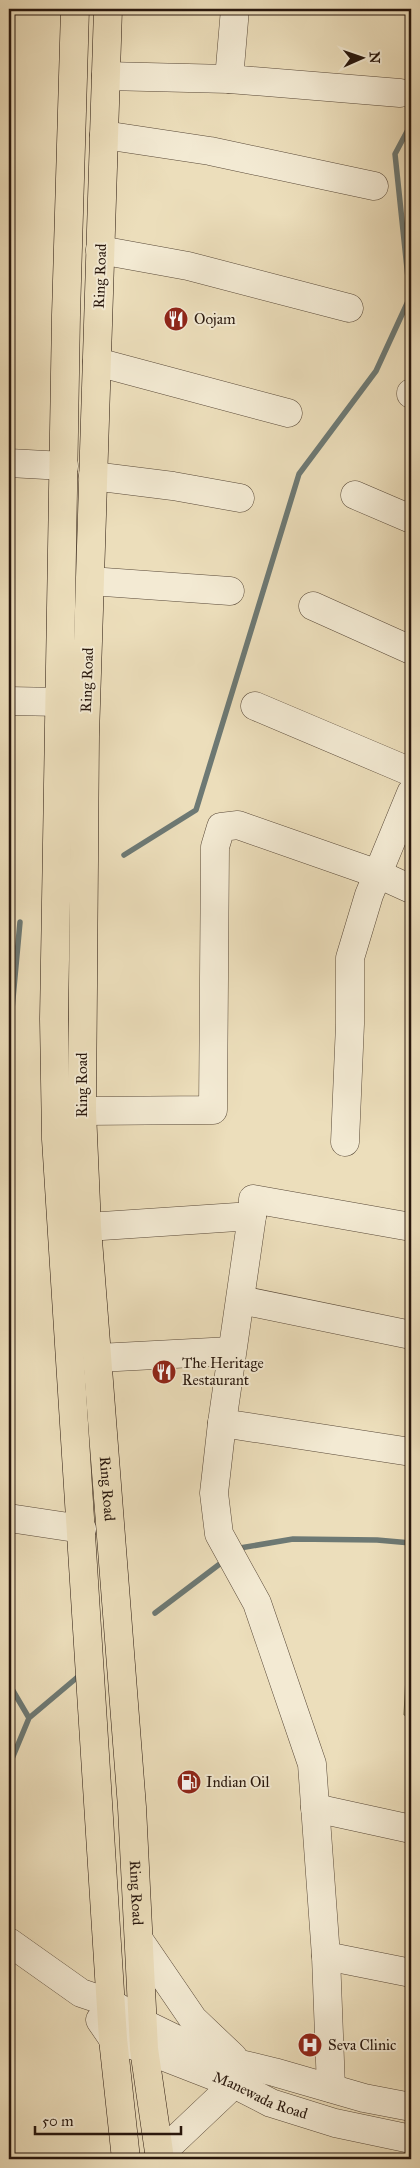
<svg xmlns="http://www.w3.org/2000/svg" width="420" height="2168" font-family="'IM FELL Great Primer',serif">
	<style>
		.green { fill: #bdc08c; stroke: #726c4c }
		.lines { fill: none; stroke-linecap: round; stroke-linejoin: round }
		.stream { stroke: #6d7974; stroke-width: 5.5 }
		.minor-casing { stroke: #594938; stroke-width: 29 }
		.highway-casing { stroke: #28170d; stroke-width: 29 }
		.minor { stroke: #f3ead3; stroke-width: 28 }
		.highway { stroke: #ecdebb; stroke-width: 28 }
		.labels { text-anchor: middle; dominant-baseline: central; stroke-width: 4; stroke-linejoin: round; paint-order: stroke }
		.street-label { font-size: 15px; fill: #28170d; stroke: #f3ead3 }
		.poi-label { font-size: 15px; fill: #28170d; stroke: #f3ead3; text-anchor: start }
	</style>
	<rect width="100%" height="100%" fill="#ecdebb"/>
	<filter id="stains"><feTurbulence type="fractalNoise" baseFrequency=".004" numOctaves="4"/><feColorMatrix values="0 0 0 0 .2 0 0 0 0 .09 0 0 0 0 .02 0 0 0 .5 -.17"/></filter>
	<radialGradient id="worn" r=".72"><stop offset=".6" stop-color="#630" stop-opacity="0"/><stop offset="1" stop-color="#630" stop-opacity=".3"/></radialGradient>
	<!-- green -->
	<path class="green" d="M 411,1674 L 411,1717 L 404,1715 L 406,1675 Z"/>
	<g class="lines">
		<!-- stream -->
		<path class="stream" d="M 124,855 L 196,810 L 299,474 L 376,371 L 410,297 L 395,154 L 411,124
			M 9,1042 L 20,922
			M 236,1551 L 240,1548 L 293,1539 L 377,1540 L 411,1543
			M 155,1613 L 225,1560
			M 9,1684 L 29,1718 L 9,1766
			M 29,1718 L 80,1675"/>
		<defs>
			<g id="minor">
				<path d="M 235,9 L 229,79 L 400,93"/>
				<path d="M 106,76 L 229,79"/>
				<path d="M 104,135 L 210,151 L 374,186"/>
				<path d="M 100,250 L 188,266 L 349,308"/>
				<path d="M 97,362 L 288,413"/>
				<path d="M 411,393 L 411,394"/>
				<path d="M 9,463 L 64,466"/>
				<path d="M 93,476 L 173,486 L 240,498"/>
				<path d="M 355,495 L 411,519"/>
				<path d="M 90,581 L 230,591"/>
				<path d="M 313,606 L 411,650"/>
				<path d="M 9,701 L 60,702"/>
				<path d="M 255,706 L 411,772"/>
				<path d="M 82,1111 L 213,1110 L 215,847 L 221,827 L 238,825 L 378,874 L 411,889"/>
				<path d="M 345,1142 L 350,1024 L 350,958 L 369,895 L 411,793"/>
				<path d="M 87,1227 L 252,1216 L 253,1199 L 411,1227"/>
				<path d="M 241,1300 L 411,1335"/>
				<path d="M 98,1358 L 231,1351"/>
				<path d="M 222,1423 L 252,1216"/>
				<path d="M 9,1518 L 82,1529"/>
				<path d="M 315,1808 L 411,1829"/>
				<path d="M 139,1940 L 193,2019 L 233,2057"/>
				<path d="M 9,1942 L 81,1993 L 111,2003 L 143,2023 L 182,2042 L 228,2061 L 274,2072 L 364,2098 L 411,2107"/>
				<path d="M 326,1956 L 411,1973"/>
				<path id="s1" d="M 100,2020 L 113,2039 L 144,2049 L 234,2084 L 271,2103 L 335,2123 L 411,2139"/>
				<path d="M 331,2088 L 326,1956 L 312,1764 L 257,1603 L 219,1534 L 214,1493 L 222,1423 L 411,1452"/>
				<path d="M 159,2155 L 234,2084"/>
			</g>
			<g id="highway">
				<path d="M 75,9 L 66,315 L 54,1019 L 56,1139 L 113,2039 L 126,2159"/>
				<path id="s2" d="M 108,9 L 85,736 L 82,1111 L 87,1227 L 132,1807 L 144,2049 L 160,2159"/>
			</g>
		</defs>
		<!-- minor casing -->
		<use href="#minor" class="minor-casing"/>
		<!-- highway casing -->
		<use href="#highway" class="highway-casing"/>
		<!-- minor -->
		<use href="#minor" class="minor"/>
		<!-- highway -->
		<use href="#highway" class="highway"/>
	</g>
	<!-- icons -->
	<defs>
		<symbol id="restaurant-disc" viewBox="-11 -11 22 22"><circle r="9.5" fill="#8f2418" stroke="#f3ead3"/><path d="M-5-6h1v4h1v-4h1v4h1v-4h1v5L-1.5 .5V6h-2V.5L-5-1ZM5-6V6H3V1.5H1.5Q1.5-4 5-6Z" fill="#fff"/></symbol>
		<symbol id="fuel-disc" viewBox="-11 -11 22 22"><circle r="9.5" fill="#8f2418" stroke="#f3ead3"/><path d="M-5.5-6h7V0h2V4h1.3V-2.5L3-4.5l.8-.8L6-3V5H2.5V1h-1V6h-7ZM-4.2-4.7v3.2H.2V-4.7Z" fill="#fff"/></symbol>
		<symbol id="hospital-disc" viewBox="-11 -11 22 22"><circle r="9.5" fill="#8f2418" stroke="#f3ead3"/><path d="M-5-5h3v3.5h4V-5h3V5h-3V1.5h-4V5h-3Z" fill="#fff"/></symbol>
	</defs>
	<g fill-rule="evenodd">
		<use href="#restaurant-disc" x="162" y="305" width="28" height="28"/>
		<use href="#restaurant-disc" x="150" y="1358" width="28" height="28"/>
		<use href="#fuel-disc" x="175" y="1768" width="28" height="28"/>
		<use href="#hospital-disc" x="296" y="2031" width="28" height="28"/>
	</g>
	<g class="labels">
		<!-- street labels -->
		<g class="street-label">
			<text transform="translate(100 276) rotate(-88)">Ring Road</text>
			<text transform="translate(87 680) rotate(-88)">Ring Road</text>
			<text transform="translate(82 1085) rotate(-90)">Ring Road</text>
			<text stroke="none"><textPath href="#s2" startOffset="1481">Ring Road</textPath></text>
			<text stroke="none"><textPath href="#s2" startOffset="1886">Ring Road</textPath></text>
			<text stroke="none"><textPath href="#s1" startOffset="181">Manewada Road</textPath></text>
		</g>
		<!-- poi labels -->
		<g class="poi-label">
			<text x="194" y="319">Oojam</text>
			<text x="182" y="1363">The Heritage<tspan x="182" dy="17">Restaurant</tspan></text>
			<text x="206" y="1782">Indian Oil</text>
			<text x="328" y="2045">Seva Clinic</text>
		</g>
	</g>
	<!-- margin -->
	<rect width="420" height="2168" fill="none" stroke="#ecdebb" stroke-width="30"/>
	<rect x="10" y="10" width="400" height="2148" fill="none" stroke="#28170d" stroke-width="2.5"/>
	<rect x="15" y="15" width="390" height="2138" fill="none" stroke="#28170d"/>
	<!-- north arrow -->
	<g transform="translate(362 58) rotate(88)" stroke="#f3ead3" stroke-width="4" paint-order="stroke">
	<path d="M0-4L9 19L0 12L-9 19Z" fill="#28170d"/>
	<text y="-8" font-size="14" font-weight="bold" text-anchor="middle" fill="#28170d">N</text>
	</g>
	<!-- scale -->
	<path d="M35 2126v8h146v-8" fill="none" stroke="#28170d" stroke-width="2.5"/>
	<text x="42" y="2126" font-size="15" fill="#28170d" stroke="#f3ead3" stroke-width="4" paint-order="stroke">50 m</text>
	<rect width="100%" height="100%" filter="url(#stains)"/>
	<rect width="100%" height="100%" fill="url(#worn)"/>
</svg>
